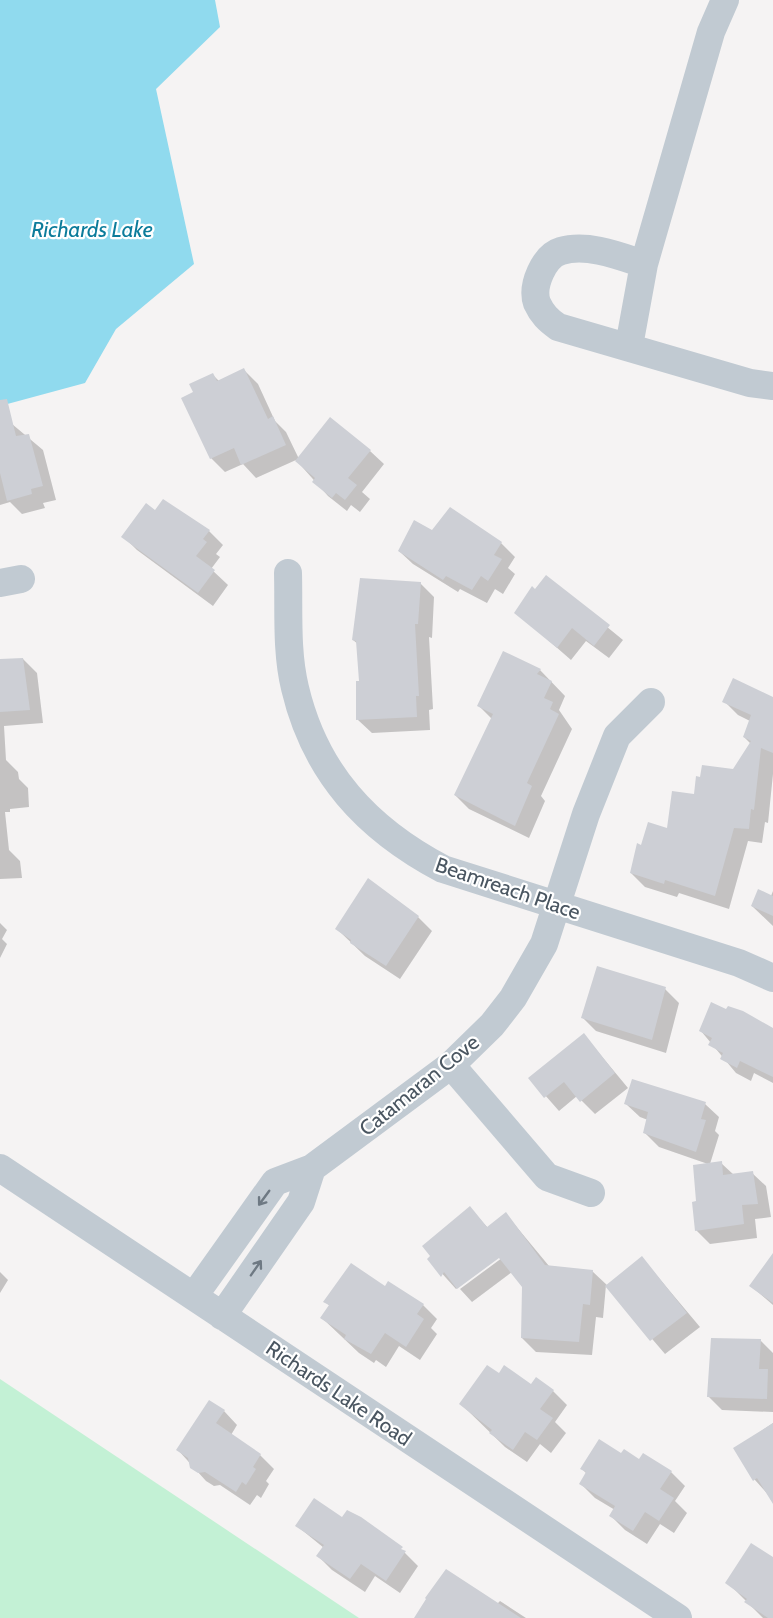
<svg xmlns="http://www.w3.org/2000/svg" width="773" height="1618" font-family="Cabin,sans-serif">
	<style>
		.green { fill: #c3f1d5 }
		.water { fill: #90daee }
		.shadow { fill: #0003 }
		.building { fill: #cdcfd5 }
		.lines { fill: none; stroke-linecap: round; stroke-linejoin: round }
		.street { stroke: #c1cad2; stroke-width: 28 }
		.oneway { stroke: #6e7983 }
		.labels { text-anchor: middle; dominant-baseline: central; stroke-width: 4.5; stroke-linejoin: round; paint-order: stroke }
		.street-label { font-size: 21px; fill: #4a5661; stroke: #fff }
		.water-label { font-size: 22px; font-style: italic; fill: #0c7c9b; stroke: #fff }
	</style>
	<rect width="100%" height="100%" fill="#f5f3f3"/>
	<!-- green -->
	<path class="green" d="M 0,1379 L 359,1618 L 0,1618 Z"/>
	<!-- water -->
	<path class="water" d="M 0,0 L 215,0 L 220,27 L 156,89 L 194,264 L 116,329 L 85,383 L 0,406 Z"/>
	<!-- shadow -->
	<path class="shadow" d="M 244,370 L 258,384 L 275,421 L 286,432 L 299,459 L 370,451 L 384,464 L 362,492 L 370,499 L 360,512 L 351,505 L 347,511 L 328,496 L 296,460 L 256,478 L 243,464 L 225,472 L 211,458 L 195,393 L 213,375 L 219,381 Z
		M 12,424 L 43,450 L 56,500 L 43,503 L 45,508 L 22,514 L 10,502 L 0,505 L 0,427 Z
		M 164,501 L 209,531 L 223,545 L 216,554 L 220,557 L 211,569 L 228,585 L 213,606 L 137,550 L 123,536 L 155,512 Z
		M 501,543 L 515,557 L 508,568 L 515,574 L 503,594 L 495,589 L 487,603 L 460,589 L 458,592 L 413,564 L 399,551 Z
		M 546,577 L 623,640 L 609,658 L 586,641 L 571,660 L 516,612 Z
		M 420,583 L 434,597 L 432,638 L 429,637 L 433,709 L 429,710 L 430,730 L 372,733 L 358,720 L 360,682 L 358,644 L 353,640 Z
		M 23,659 L 37,673 L 43,723 L 4,726 L 6,760 L 18,772 L 19,779 L 28,788 L 29,807 L 10,809 L 10,812 L 5,812 L 9,850 L 20,861 L 22,878 L 0,879 L 0,661 Z
		M 540,670 L 565,696 L 559,710 L 572,729 L 541,796 L 545,801 L 529,838 L 469,809 L 455,795 L 492,719 L 479,706 Z
		M 773,699 L 773,774 L 768,823 L 765,822 L 762,843 L 748,841 L 729,909 L 679,893 L 677,897 L 645,887 L 631,873 L 642,846 L 668,830 L 695,796 L 734,771 L 751,744 L 744,737 L 750,721 L 738,715 L 724,701 Z
		M 773,891 L 773,926 L 752,906 L 771,896 Z
		M 418,917 L 432,931 L 400,979 L 365,956 L 337,929 Z
		M 0,923 L 7,930 L 2,939 L 7,944 L 0,958 Z
		M 665,989 L 679,1003 L 666,1053 L 596,1031 L 582,1017 Z
		M 773,1030 L 773,1083 L 754,1073 L 751,1081 L 736,1073 L 701,1031 Z
		M 584,1035 L 628,1088 L 595,1114 L 577,1096 L 559,1111 L 530,1078 Z
		M 626,1104 L 705,1104 L 719,1117 L 715,1131 L 719,1135 L 710,1164 L 721,1163 L 734,1175 L 752,1173 L 766,1186 L 771,1217 L 755,1219 L 757,1238 L 710,1244 L 696,1230 L 708,1164 L 659,1147 L 645,1133 L 648,1120 L 640,1117 Z
		M 470,1208 L 488,1228 L 506,1214 L 549,1266 L 592,1271 L 608,1286 L 642,1258 L 700,1327 L 665,1354 L 606,1285 L 603,1318 L 596,1317 L 592,1355 L 536,1352 L 522,1338 L 524,1286 L 512,1272 L 472,1302 L 460,1289 L 506,1255 L 504,1252 L 456,1289 L 429,1259 Z
		M 773,1256 L 773,1305 L 751,1286 Z
		M 0,1272 L 8,1280 L 0,1293 Z
		M 386,1288 L 423,1305 L 437,1319 L 431,1328 L 437,1334 L 420,1360 L 399,1346 L 386,1367 L 376,1360 L 374,1363 L 359,1353 L 322,1318 L 330,1306 L 325,1302 Z
		M 760,1340 L 773,1353 L 773,1412 L 722,1410 L 708,1396 Z
		M 499,1375 L 553,1391 L 567,1405 L 555,1422 L 566,1433 L 551,1453 L 540,1444 L 527,1462 L 505,1447 L 461,1404 Z
		M 224,1411 L 237,1425 L 231,1435 L 260,1455 L 274,1469 L 266,1481 L 269,1484 L 261,1498 L 257,1495 L 250,1505 L 220,1485 L 214,1486 L 206,1481 L 178,1450 Z
		M 773,1423 L 773,1500 L 755,1480 L 735,1449 Z
		M 621,1455 L 671,1472 L 685,1486 L 675,1501 L 687,1513 L 674,1533 L 660,1524 L 647,1544 L 625,1530 L 611,1516 L 615,1510 L 595,1498 L 581,1484 L 587,1474 L 582,1469 Z
		M 342,1520 L 405,1553 L 418,1566 L 400,1593 L 375,1576 L 365,1592 L 332,1570 L 318,1556 L 324,1548 L 297,1526 Z
		M 773,1561 L 773,1618 L 763,1618 L 727,1582 Z
		M 500,1601 L 526,1618 L 426,1618 L 497,1604 Z"/>
	<!-- building -->
	<path class="building" d="M 244,368 L 268,419 L 273,416 L 286,445 L 241,465 L 234,448 L 210,459 L 181,398 L 193,392 L 189,384 L 213,373 L 217,381 Z
		M 7,399 L 16,436 L 29,434 L 43,486 L 31,489 L 32,494 L 7,501 L 0,473 L 0,400 Z
		M 330,417 L 371,450 L 348,478 L 357,485 L 345,500 L 336,493 L 332,498 L 312,482 L 315,478 L 295,461 Z
		M 163,499 L 210,530 L 203,539 L 207,542 L 196,556 L 215,570 L 198,593 L 121,537 L 146,503 L 155,510 Z
		M 450,507 L 502,542 L 494,555 L 502,559 L 488,581 L 481,576 L 472,590 L 446,576 L 443,580 L 398,551 L 414,520 L 432,530 Z
		M 546,575 L 610,625 L 594,646 L 572,628 L 557,648 L 514,613 L 532,586 L 535,589 Z
		M 360,578 L 421,582 L 418,624 L 415,624 L 419,696 L 416,696 L 417,717 L 356,720 L 356,681 L 359,681 L 356,641 L 352,640 Z
		M 503,651 L 541,669 L 537,674 L 552,681 L 544,698 L 553,702 L 550,709 L 559,714 L 527,783 L 532,786 L 515,826 L 454,795 L 493,714 L 477,706 Z
		M 23,658 L 30,710 L 0,712 L 0,659 Z
		M 733,678 L 773,697 L 773,753 L 761,748 L 754,810 L 751,809 L 749,829 L 734,828 L 715,896 L 665,880 L 664,884 L 630,873 L 637,843 L 641,845 L 648,822 L 667,828 L 672,791 L 694,794 L 696,776 L 700,777 L 702,765 L 733,769 L 751,741 L 743,737 L 751,715 L 722,702 Z
		M 368,878 L 419,916 L 386,966 L 350,943 L 351,940 L 335,929 Z
		M 758,889 L 773,896 L 773,916 L 751,906 Z
		M 597,966 L 666,987 L 652,1040 L 581,1018 Z
		M 711,1002 L 726,1009 L 728,1006 L 743,1011 L 773,1028 L 773,1077 L 740,1061 L 737,1068 L 720,1059 L 723,1053 L 708,1045 L 712,1038 L 699,1031 Z
		M 584,1033 L 615,1073 L 580,1102 L 564,1082 L 544,1098 L 528,1078 Z
		M 632,1079 L 706,1102 L 701,1119 L 706,1120 L 696,1152 L 643,1133 L 648,1112 L 624,1104 Z
		M 722,1161 L 723,1175 L 753,1171 L 758,1204 L 742,1205 L 744,1224 L 695,1231 L 692,1202 L 696,1201 L 693,1165 Z
		M 470,1206 L 487,1227 L 506,1212 L 545,1265 L 593,1270 L 590,1305 L 583,1304 L 579,1342 L 521,1338 L 522,1287 L 499,1258 L 457,1289 L 444,1272 L 441,1277 L 427,1259 L 430,1256 L 422,1246 Z
		M 773,1253 L 773,1303 L 749,1286 Z
		M 642,1256 L 687,1313 L 650,1341 L 605,1286 Z
		M 351,1263 L 385,1286 L 388,1281 L 424,1304 L 417,1314 L 424,1319 L 406,1347 L 385,1333 L 371,1354 L 344,1339 L 346,1335 L 320,1318 L 329,1305 L 323,1302 Z
		M 711,1338 L 761,1339 L 759,1369 L 768,1369 L 767,1399 L 707,1397 Z
		M 487,1365 L 499,1373 L 504,1365 L 531,1384 L 536,1377 L 554,1390 L 540,1409 L 553,1418 L 537,1440 L 525,1432 L 513,1450 L 489,1433 L 492,1430 L 459,1404 Z
		M 209,1400 L 225,1410 L 216,1423 L 261,1454 L 253,1467 L 256,1469 L 246,1485 L 242,1482 L 236,1492 L 205,1472 L 198,1473 L 190,1468 L 188,1458 L 176,1450 Z
		M 773,1423 L 773,1504 L 757,1478 L 753,1481 L 733,1448 Z
		M 599,1439 L 621,1453 L 624,1449 L 639,1459 L 643,1453 L 672,1471 L 660,1489 L 674,1498 L 659,1521 L 645,1512 L 633,1531 L 609,1516 L 615,1506 L 579,1484 L 586,1472 L 580,1469 Z
		M 314,1498 L 342,1517 L 347,1510 L 361,1517 L 403,1547 L 401,1549 L 406,1551 L 386,1581 L 361,1564 L 350,1579 L 316,1556 L 324,1545 L 295,1526 Z
		M 751,1543 L 773,1557 L 773,1618 L 768,1618 L 744,1602 L 747,1599 L 725,1583 Z
		M 446,1569 L 521,1618 L 414,1618 L 426,1599 L 425,1598 Z"/>
	<g class="lines">
		<!-- street -->
		<path class="street" d="M 644,264 C 620,256 587,243 561,251 C 544,256 531,286 537,303 C 542,314 548,320 558,327 L 750,383 L 773,386
			M 629,346 L 644,264 L 711,32 L 725,0
			M 288,573 C 289,611 286,651 295,688 C 315,773 367,829 443,869 L 739,963 L 773,978
			M 0,583 L 21,579
			M 451,1065 L 547,1177 L 591,1193
			M 0,1168 L 678,1618
			M 194,1296 L 275,1182 L 312,1168 L 451,1065 L 492,1025 L 513,998 L 544,944 L 586,814 L 617,736 L 651,702
			M 222,1316 L 301,1202 L 312,1168"/>
	</g>
	<!-- one-way arrows -->
	<defs><path id="oneway-shaft" d="M-6 0H5M1.5-3L5.5 0L1.5 3" fill="none" stroke-width="1.6" stroke-linecap="round" stroke-linejoin="round" transform="scale(1.5)"/></defs>
	<g class="oneway">
		<use href="#oneway-shaft" transform="translate(264 1198) rotate(126)"/>
		<use href="#oneway-shaft" transform="translate(256 1268) rotate(-55)"/>
	</g>
	<g class="labels">
		<!-- street labels -->
		<g class="street-label">
			<text transform="translate(508 888) rotate(19)">Beamreach Place</text>
			<text transform="translate(419 1085) rotate(-39)">Catamaran Cove</text>
			<text transform="translate(339 1393) rotate(34)">Richards Lake Road</text>
		</g>
		<!-- water labels -->
		<g class="water-label">
			<text x="92" y="229">Richards Lake</text>
		</g>
	</g>
</svg>
